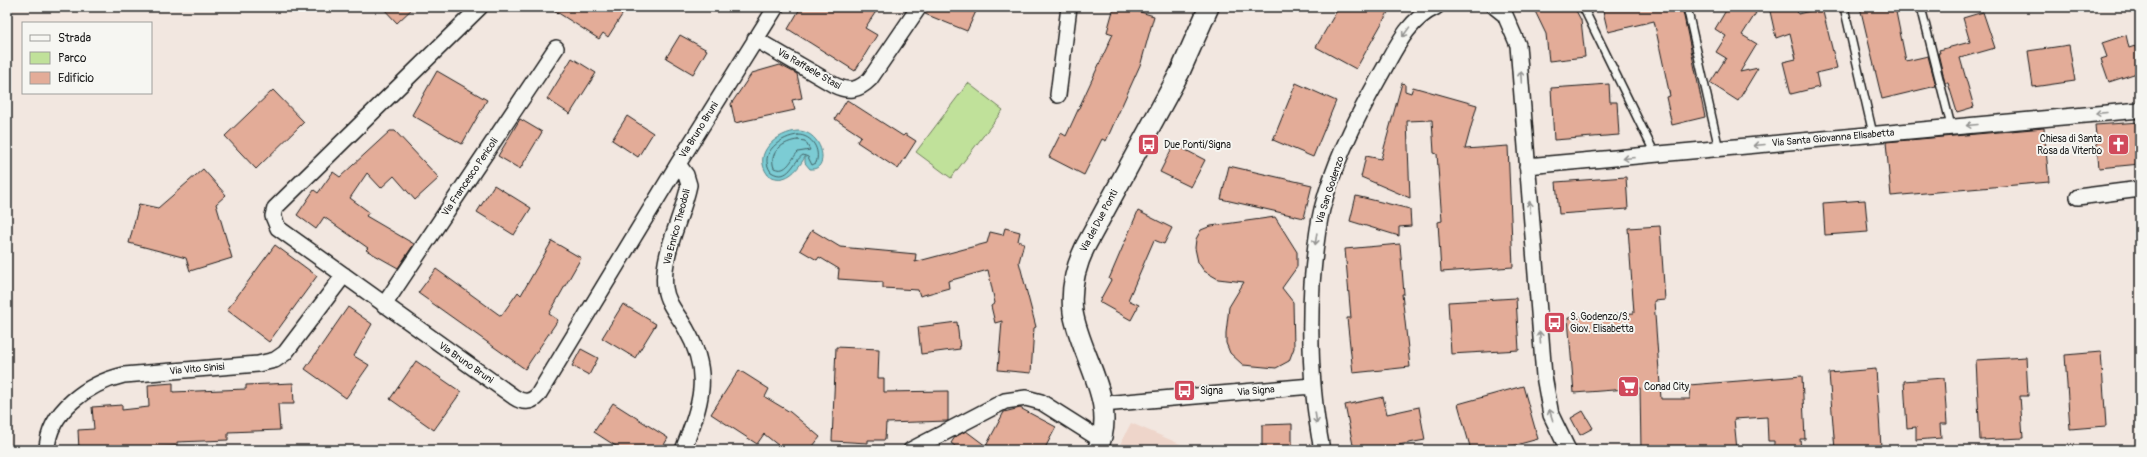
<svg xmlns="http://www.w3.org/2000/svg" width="2147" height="457" font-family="Pangolin,sans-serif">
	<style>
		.built { fill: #eed5ca }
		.green { fill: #c0e19a; stroke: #6e7e5b }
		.water { fill: #7bccd4; stroke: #55868a }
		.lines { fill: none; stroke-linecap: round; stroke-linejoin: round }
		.shore { stroke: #426266; stroke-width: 1 }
		.building { fill: #e3ac98; stroke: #1c1c1c }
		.service-casing { stroke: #1c1c1c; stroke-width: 10 }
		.minor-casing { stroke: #1c1c1c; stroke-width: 18 }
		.tertiary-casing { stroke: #1c1c1c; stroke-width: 22 }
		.service { stroke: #f6f6f2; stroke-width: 7 }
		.minor { stroke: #f6f6f2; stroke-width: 15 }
		.tertiary { stroke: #f6f6f2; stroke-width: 19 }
		.oneway { stroke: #949492 }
		.labels { text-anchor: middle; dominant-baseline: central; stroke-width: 4; stroke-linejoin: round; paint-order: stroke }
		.street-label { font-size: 10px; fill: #1c1c1c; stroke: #f6f6f2 }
		.poi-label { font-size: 10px; fill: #1c1c1c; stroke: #f6f6f2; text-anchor: start }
	</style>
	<rect width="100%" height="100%" fill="#f2e7e0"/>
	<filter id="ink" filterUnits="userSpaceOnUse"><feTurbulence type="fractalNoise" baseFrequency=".025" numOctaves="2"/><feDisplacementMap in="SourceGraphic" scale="8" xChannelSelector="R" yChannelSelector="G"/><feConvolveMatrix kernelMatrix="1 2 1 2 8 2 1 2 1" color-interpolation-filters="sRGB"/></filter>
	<g filter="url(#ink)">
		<!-- built -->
		<path class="built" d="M 1131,423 L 1194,450 L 1117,450 Z"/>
		<!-- green -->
		<path class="green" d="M 968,83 L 1003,110 L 951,178 L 916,152 Z"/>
		<!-- water -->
		<path class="water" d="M 798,131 C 823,131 831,171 810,169 L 805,163 L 805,157 C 797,171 785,185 768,175 C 751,153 778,132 798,131 Z"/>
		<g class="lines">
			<!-- shore -->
			<path class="shore" d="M 798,135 C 812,135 821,150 816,163 L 812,165 L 808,157 L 803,155 C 793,161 789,183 771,172 C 757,153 782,136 798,135 Z
				M 798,140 L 805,141 L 810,150 L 798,152 C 791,159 787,174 774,168 C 768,152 784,141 798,140 Z"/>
		</g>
		<!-- building -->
		<path class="building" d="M 382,7 L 414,7 L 397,23 Z
			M 549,7 L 627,7 L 608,37 L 603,33 L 599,39 Z
			M 801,7 L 879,7 L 865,28 L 877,35 L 855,71 L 788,29 Z
			M 928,7 L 978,7 L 967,31 L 925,14 Z
			M 1114,7 L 1123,7 L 1154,16 L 1141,63 L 1106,141 L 1102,139 L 1084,175 L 1049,157 L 1061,133 L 1066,136 L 1113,34 L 1107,32 Z
			M 1339,7 L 1391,7 L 1356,69 L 1316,47 Z
			M 1533,7 L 1574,7 L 1581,20 L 1585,57 L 1549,61 L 1546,34 Z
			M 1602,7 L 1682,7 L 1705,117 L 1672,125 L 1666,97 L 1670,96 L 1654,21 L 1608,32 Z
			M 1728,7 L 1746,7 L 1756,13 L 1742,35 L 1757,44 L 1740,72 L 1758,68 L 1738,101 L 1710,83 L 1726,58 L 1716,52 L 1726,36 L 1715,29 Z
			M 1769,7 L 1796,7 L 1798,14 L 1822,8 L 1837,68 L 1816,73 L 1819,87 L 1791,94 L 1783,62 L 1796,59 L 1790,33 L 1776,38 Z
			M 1860,7 L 1895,7 L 1906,61 L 1928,56 L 1936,86 L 1882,99 Z
			M 1983,12 L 1995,48 L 1960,58 L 1974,107 L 1957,112 L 1948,83 L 1945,83 L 1938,53 L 1940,53 L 1939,50 L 1970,42 L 1963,18 Z
			M 680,35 L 707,50 L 693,74 L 666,58 Z
			M 2126,35 L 2129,48 L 2135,46 L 2140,60 L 2140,72 L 2109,82 L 2101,59 L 2107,57 L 2102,43 Z
			M 2069,45 L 2075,81 L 2033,87 L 2028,51 Z
			M 572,58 L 596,73 L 570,114 L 547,99 Z
			M 780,65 L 797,74 L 802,98 L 792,100 L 795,110 L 735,123 L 731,104 L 752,73 Z
			M 437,71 L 487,100 L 462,144 L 412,115 Z
			M 1296,83 L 1336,101 L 1313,157 L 1273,140 Z
			M 1402,83 L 1405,84 L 1405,91 L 1411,93 L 1413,87 L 1477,105 L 1465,149 L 1508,146 L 1513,267 L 1441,272 L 1438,222 L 1442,221 L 1437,154 L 1434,153 L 1432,120 L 1407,121 L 1410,198 L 1361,177 L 1366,156 L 1381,159 Z
			M 1609,84 L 1610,102 L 1617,102 L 1619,135 L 1554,140 L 1551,88 Z
			M 273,90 L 304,122 L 256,169 L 225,136 Z
			M 847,100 L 903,136 L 905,134 L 916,141 L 898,169 L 857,142 L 861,136 L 835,119 Z
			M 627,116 L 653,133 L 638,157 L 612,140 Z
			M 520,119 L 542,132 L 520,169 L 498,156 Z
			M 2140,122 L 2140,164 L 2099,168 L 2095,125 Z
			M 2044,128 L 2049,182 L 1891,196 L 1886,142 Z
			M 390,131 L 395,131 L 439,178 L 415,200 L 394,176 L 381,188 L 367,173 L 350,198 L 369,212 L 366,216 L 414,244 L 398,268 L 366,250 L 368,248 L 324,217 L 316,229 L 297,215 L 314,190 L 318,193 L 333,172 L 340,177 Z
			M 1174,144 L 1205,160 L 1191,187 L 1160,172 Z
			M 1229,166 L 1312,185 L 1304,218 L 1221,199 Z
			M 203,169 L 226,195 L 216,204 L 232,258 L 190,271 L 186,258 L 129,243 L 139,204 L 158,208 Z
			M 1626,177 L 1628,209 L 1559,214 L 1556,182 Z
			M 494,185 L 531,208 L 514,235 L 477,212 Z
			M 1356,196 L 1410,209 L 1411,226 L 1399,227 L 1399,236 L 1350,221 Z
			M 1865,200 L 1868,232 L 1825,235 L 1823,203 Z
			M 1138,211 L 1172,228 L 1164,244 L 1154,240 L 1128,300 L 1139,305 L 1131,320 L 1099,302 L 1111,280 L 1109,279 Z
			M 1275,217 L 1297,252 L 1297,267 L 1282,288 L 1293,302 L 1294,348 L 1289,361 L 1276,368 L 1243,365 L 1230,353 L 1226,343 L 1226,333 L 1229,307 L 1244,282 L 1218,279 L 1204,271 L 1198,262 L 1195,248 L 1196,239 L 1201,230 L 1211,226 Z
			M 1660,226 L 1665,300 L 1654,301 L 1661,399 L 1690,399 L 1689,385 L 1802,376 L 1805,439 L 1800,439 L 1801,450 L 1774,450 L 1774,441 L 1768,441 L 1767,417 L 1734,419 L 1737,450 L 1641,450 L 1640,388 L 1574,393 L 1568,318 L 1634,313 L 1628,228 Z
			M 1005,228 L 1020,232 L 1018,241 L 1024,243 L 1019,262 L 1036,327 L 1034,328 L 1031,373 L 998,370 L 1002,321 L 995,323 L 991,306 L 995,303 L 988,270 L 948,281 L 949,288 L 920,296 L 918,290 L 883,288 L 883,282 L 838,279 L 839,269 L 819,257 L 817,260 L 800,250 L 812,230 L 840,247 L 916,254 L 915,262 L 987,243 L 990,232 L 1003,235 Z
			M 552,241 L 581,258 L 549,314 L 558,320 L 525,369 L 418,293 L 436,269 L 501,316 L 518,292 L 521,295 Z
			M 1400,244 L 1404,294 L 1402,294 L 1410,367 L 1353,373 L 1347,318 L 1351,318 L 1345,249 Z
			M 275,245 L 317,276 L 269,342 L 227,310 Z
			M 1516,298 L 1519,350 L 1451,354 L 1448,302 Z
			M 623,304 L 656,324 L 635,358 L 602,338 Z
			M 348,307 L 372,324 L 354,356 L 369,365 L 346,398 L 305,369 Z
			M 957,322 L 960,349 L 921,354 L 918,327 Z
			M 836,347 L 879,349 L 878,378 L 884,378 L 884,392 L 948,391 L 948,421 L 886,423 L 885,440 L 868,440 L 868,443 L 832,441 Z
			M 581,349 L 598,358 L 589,375 L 572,366 Z
			M 2101,352 L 2106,426 L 2070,429 L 2065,355 Z
			M 2026,357 L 2028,396 L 2020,396 L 2023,438 L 1980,440 L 1976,360 Z
			M 416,361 L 461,392 L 434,430 L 390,399 Z
			M 1876,369 L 1881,447 L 1835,450 L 1829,373 Z
			M 739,370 L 769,389 L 765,397 L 790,412 L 820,437 L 810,450 L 784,450 L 764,434 L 757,444 L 711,414 Z
			M 1944,378 L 1947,424 L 1940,424 L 1941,438 L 1916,440 L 1916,427 L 1907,428 L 1904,381 Z
			M 173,383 L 173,392 L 246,389 L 246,385 L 293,383 L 294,404 L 278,404 L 280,430 L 228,432 L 228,440 L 177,442 L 177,446 L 122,450 L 79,450 L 78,430 L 94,429 L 92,407 L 122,405 L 122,410 L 149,407 L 148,385 Z
			M 1523,386 L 1538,439 L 1498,450 L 1471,450 L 1458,404 Z
			M 1383,397 L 1387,414 L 1419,407 L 1425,440 L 1393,446 L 1394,450 L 1354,450 L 1345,405 Z
			M 613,403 L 668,438 L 661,450 L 622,450 L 594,432 Z
			M 1020,408 L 1056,427 L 1044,450 L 960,450 L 951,443 L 955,437 L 966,431 L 986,446 L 1004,412 Z
			M 1583,411 L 1593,428 L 1580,435 L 1571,418 Z
			M 1292,424 L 1292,450 L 1262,450 L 1262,425 Z"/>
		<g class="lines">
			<defs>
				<path id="service" d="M 1583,7 L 1655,154
					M 1687,7 L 1719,149
					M 1844,7 L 1873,134
					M 1921,7 L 1951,126"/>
				<path id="minor" d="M 480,7 L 275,208 L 273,216 L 278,228 L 514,397 C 523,403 531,403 538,395 L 678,164 L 776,7
					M 1495,7 L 1505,15 L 1518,45 L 1544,376 L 1551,415 L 1568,450
					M 755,39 L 834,85 C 848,92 858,91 870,79 L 919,7
					M 1058,95 L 1069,7
					M 678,164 L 686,175 L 689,185 C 682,219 661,254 665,288 C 667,304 679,316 686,329 C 712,374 701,404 683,450
					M 1527,166 L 2140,110
					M 2078,197 L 2140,189
					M 384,305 L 556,48
					M 1103,404 L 1312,386
					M 47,450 C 48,411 89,383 124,375 L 258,364 L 275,360 L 285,353 L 344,275
					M 911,450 L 1005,401 L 1026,398 L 1041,402 L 1101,440
					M 1322,450 C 1311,395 1309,340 1312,284 C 1314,259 1316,234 1322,209 C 1334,162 1356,118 1380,76 C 1395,50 1407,20 1436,7"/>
				<path id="tertiary" d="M 1097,450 C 1120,405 1080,356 1073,312 C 1070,288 1075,268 1085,247 L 1180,72 L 1209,7"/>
			</defs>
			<!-- service casing -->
			<use href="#service" class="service-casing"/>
			<!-- minor casing -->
			<use href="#minor" class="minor-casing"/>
			<!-- tertiary casing -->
			<use href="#tertiary" class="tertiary-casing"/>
			<!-- service -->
			<use href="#service" class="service"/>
			<!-- minor -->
			<use href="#minor" class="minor"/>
			<!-- tertiary -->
			<use href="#tertiary" class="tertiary"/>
		</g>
		<!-- one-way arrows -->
		<defs><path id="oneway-shaft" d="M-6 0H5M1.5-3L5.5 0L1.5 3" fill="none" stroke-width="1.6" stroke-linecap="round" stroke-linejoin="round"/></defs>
		<g class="oneway">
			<use href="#oneway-shaft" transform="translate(1406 32) rotate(126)"/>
			<use href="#oneway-shaft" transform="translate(1521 77) rotate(-94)"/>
			<use href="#oneway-shaft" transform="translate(2101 113) rotate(175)"/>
			<use href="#oneway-shaft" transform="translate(1972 125) rotate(175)"/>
			<use href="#oneway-shaft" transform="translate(1759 145) rotate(175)"/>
			<use href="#oneway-shaft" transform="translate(1629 158) rotate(175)"/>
			<use href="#oneway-shaft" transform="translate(1530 207) rotate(-95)"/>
			<use href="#oneway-shaft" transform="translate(1316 239) rotate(98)"/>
			<use href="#oneway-shaft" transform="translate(1540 337) rotate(-95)"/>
			<use href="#oneway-shaft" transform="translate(1551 415) rotate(-108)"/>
			<use href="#oneway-shaft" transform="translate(1316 418) rotate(82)"/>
		</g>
	</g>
	<!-- icons -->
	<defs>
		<symbol id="bus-square" viewBox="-11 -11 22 22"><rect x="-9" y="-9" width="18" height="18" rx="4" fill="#d1495b" stroke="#f6f6f2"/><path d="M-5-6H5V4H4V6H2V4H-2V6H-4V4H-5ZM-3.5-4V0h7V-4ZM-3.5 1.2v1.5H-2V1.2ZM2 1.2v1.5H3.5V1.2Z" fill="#fff"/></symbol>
		<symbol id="church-square" viewBox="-11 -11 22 22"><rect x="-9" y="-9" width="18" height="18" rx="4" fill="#d1495b" stroke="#f6f6f2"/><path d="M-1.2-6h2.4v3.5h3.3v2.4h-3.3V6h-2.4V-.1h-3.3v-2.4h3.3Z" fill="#fff"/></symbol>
		<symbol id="supermarket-square" viewBox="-11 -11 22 22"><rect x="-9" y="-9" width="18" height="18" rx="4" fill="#d1495b" stroke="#f6f6f2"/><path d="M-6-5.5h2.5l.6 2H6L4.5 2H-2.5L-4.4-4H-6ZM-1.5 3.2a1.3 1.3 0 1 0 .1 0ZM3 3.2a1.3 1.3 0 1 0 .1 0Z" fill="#fff"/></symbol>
	</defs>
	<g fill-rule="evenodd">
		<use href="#bus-square" x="1136" y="132" width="25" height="25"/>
		<use href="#church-square" x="2106" y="132" width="25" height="25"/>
		<use href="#bus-square" x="1542" y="310" width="25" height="25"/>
		<use href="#supermarket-square" x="1616" y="374" width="25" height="25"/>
		<use href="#bus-square" x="1172" y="378" width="25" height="25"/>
	</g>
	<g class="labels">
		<!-- street labels -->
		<g class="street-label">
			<text transform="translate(809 69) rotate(30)">Via Raffaele Stasi</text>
			<text transform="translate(699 130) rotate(-58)">Via Bruno Bruni</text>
			<text transform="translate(1833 138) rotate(-5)">Via Santa Giovanna Elisabetta</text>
			<text transform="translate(470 177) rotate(-56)">Via Francesco Pericoli</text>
			<text transform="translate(1330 190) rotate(-72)">Via San Godenzo</text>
			<text transform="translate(1099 221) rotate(-62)">Via dei Due Ponti</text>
			<text transform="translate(677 227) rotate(-75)">Via Enrico Theodoli</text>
			<text transform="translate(466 363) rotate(35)">Via Bruno Bruni</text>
			<text transform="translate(197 369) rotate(-5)">Via Vito Sinisi</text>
			<text transform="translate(1256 391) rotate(-5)">Via Signa</text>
		</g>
		<!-- poi labels -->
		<g class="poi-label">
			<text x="2102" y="139" text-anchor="end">Chiesa di Santa<tspan x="2102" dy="12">Rosa da Viterbo</tspan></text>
			<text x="1164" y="145">Due Ponti/Signa</text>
			<text x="1570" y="317">S. Godenzo/S.<tspan x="1570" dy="12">Giov. Elisabetta</tspan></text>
			<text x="1644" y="387">Conad City</text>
			<text x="1200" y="391">Signa</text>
		</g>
	</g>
	<!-- margin -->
	<rect width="2147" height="457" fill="none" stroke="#f6f6f2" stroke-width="24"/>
	<rect x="12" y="12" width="2123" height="433" fill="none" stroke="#1c1c1c" stroke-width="1.5" filter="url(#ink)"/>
	<!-- legend -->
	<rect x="22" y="22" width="130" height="72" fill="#f6f6f2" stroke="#9f9f9c"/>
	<rect x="30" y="35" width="20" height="6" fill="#f6f6f2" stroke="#9f9f9c"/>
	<text x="58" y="42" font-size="12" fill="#1c1c1c">Strada</text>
	<rect x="30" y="52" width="20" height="12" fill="#c0e19a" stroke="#9f9f9c"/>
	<text x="58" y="62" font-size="12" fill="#1c1c1c">Parco</text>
	<rect x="30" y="72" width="20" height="12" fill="#e3ac98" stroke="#9f9f9c"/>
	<text x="58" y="82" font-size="12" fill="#1c1c1c">Edificio</text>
</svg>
